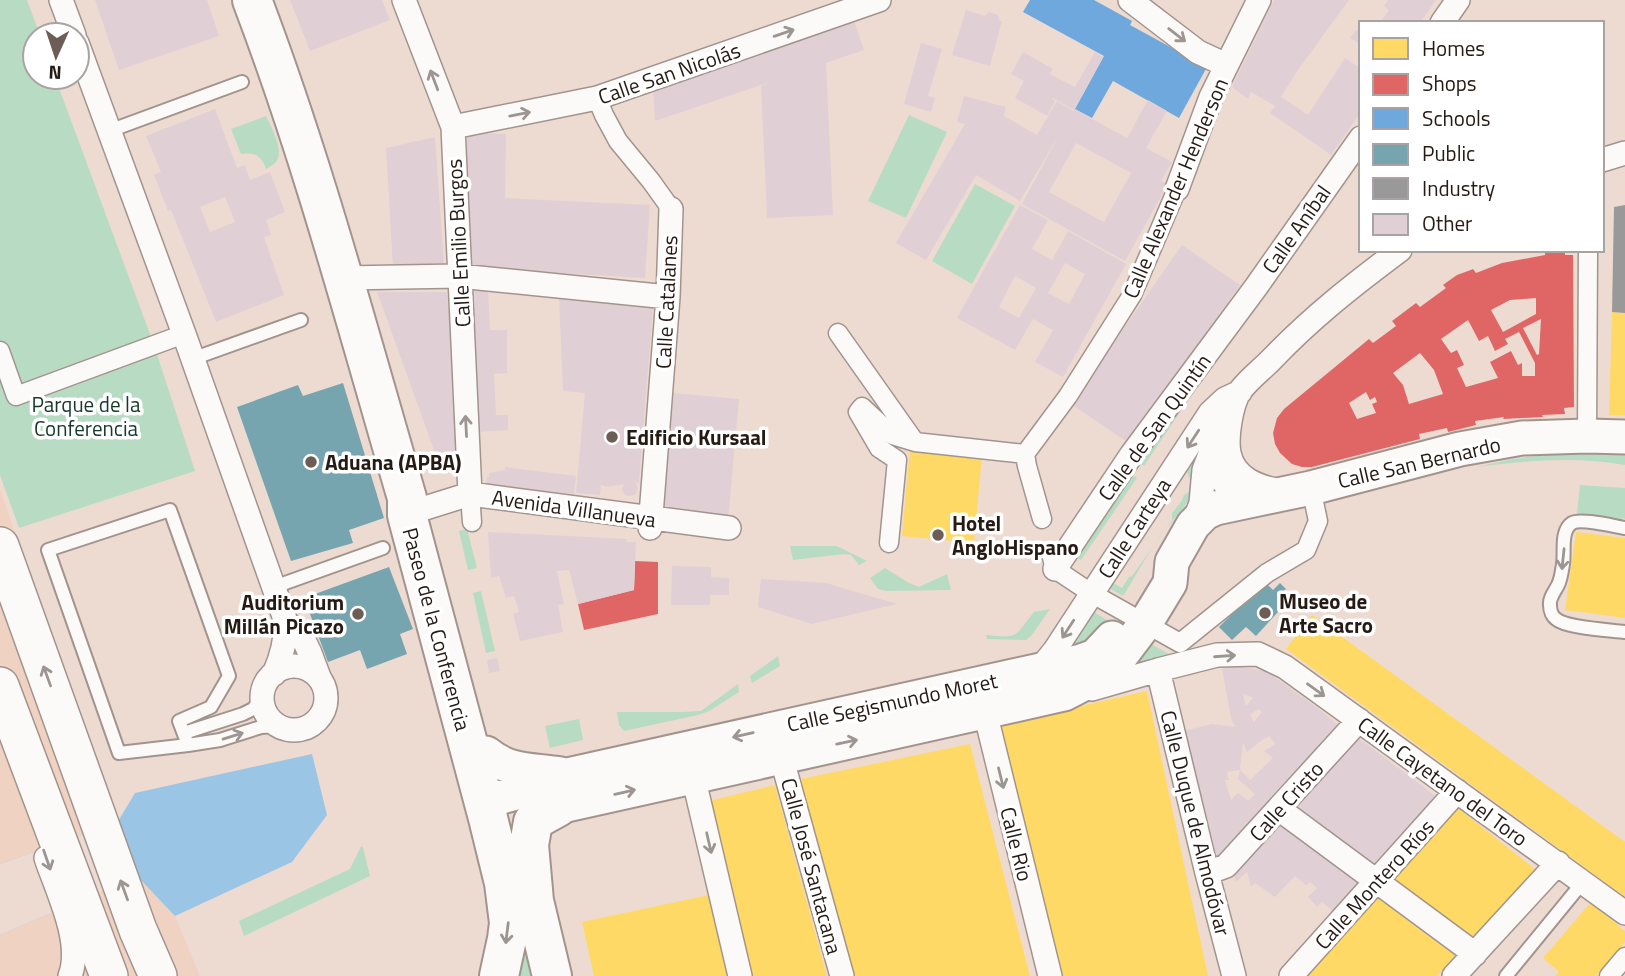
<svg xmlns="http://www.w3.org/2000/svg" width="1625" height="976" font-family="'Titillium Web',sans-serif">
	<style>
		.built { fill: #f0d2c2 }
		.green { fill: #b8dcc3 }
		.water { fill: #9bc5e4 }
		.pier { fill: #eddbd2 }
		.homes { fill: #ffd966 }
		.shops { fill: #e06666; fill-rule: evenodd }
		.schools { fill: #6fa8dc }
		.public { fill: #76a5af }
		.industry { fill: #999 }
		.building { fill: #e1cfd6; fill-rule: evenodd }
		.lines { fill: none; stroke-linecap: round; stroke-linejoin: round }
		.service-casing { stroke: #a2948d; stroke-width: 16 }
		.pedestrian-casing { stroke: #a2948d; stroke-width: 21 }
		.minor-casing { stroke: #a2948d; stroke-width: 26 }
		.secondary-casing { stroke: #a2948d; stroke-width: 37 }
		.primary-casing { stroke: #a2948d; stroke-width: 40 }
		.trunk-casing { stroke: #a2948d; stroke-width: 42 }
		.service { stroke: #fcfaf8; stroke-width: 12 }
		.pedestrian { stroke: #fcfaf8; stroke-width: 18 }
		.minor { stroke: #fcfaf8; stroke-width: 23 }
		.secondary { stroke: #fcfaf8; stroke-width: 33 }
		.primary { stroke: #fcfaf8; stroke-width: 37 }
		.trunk { stroke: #fcfaf8; stroke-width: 38 }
		.oneway { stroke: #9c9591 }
		.poi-dot { fill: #6c5e56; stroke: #fff; stroke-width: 2.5 }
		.labels { text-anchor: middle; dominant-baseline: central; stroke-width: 7; stroke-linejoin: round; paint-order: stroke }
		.street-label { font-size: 21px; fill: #261a14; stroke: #fff }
		.park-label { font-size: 21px; fill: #15392a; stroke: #fff }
		.poi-label { font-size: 21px; font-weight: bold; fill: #261a14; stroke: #fff; text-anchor: start }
	</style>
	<rect width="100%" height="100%" fill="#eddbd2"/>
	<!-- built -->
	<path class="built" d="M 0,489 L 117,823 L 137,876 L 175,916 L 200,976 L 0,976 Z"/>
	<!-- green -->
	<path class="green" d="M 0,0 L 27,0 L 40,35 L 35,35 L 35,77 L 55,77 L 154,345 L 195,471 L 19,528 L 0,475 Z
		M 909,115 L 947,132 L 906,218 L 868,201 Z
		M 266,116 C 271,126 285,152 276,162 C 276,163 268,168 266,169 C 261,155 255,152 241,154 L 231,129 Z
		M 975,184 L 1015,206 L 972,284 L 932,261 Z
		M 1181,401 L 1186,403 L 1144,466 L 1138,462 Z
		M 1196,448 C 1195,464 1197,481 1191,496 C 1185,508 1169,524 1161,535 C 1147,554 1136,576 1123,596 L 1104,585 L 1108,580 L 1122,588 L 1129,577 L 1132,576 L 1172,520 L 1172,513 L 1181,502 L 1184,495 L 1189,492 L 1189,486 L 1192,484 L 1184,465 Z
		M 1566,452 L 1619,453 L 1625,455 L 1625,465 C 1575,456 1526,461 1476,467 L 1513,459 Z
		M 1130,474 L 1137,478 L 1081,560 L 1072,555 Z
		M 1580,485 L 1625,488 L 1625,519 L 1622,518 L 1621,520 L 1577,514 Z
		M 467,529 L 477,568 L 468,570 L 459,531 Z
		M 790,546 L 837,546 L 867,561 L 859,565 L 851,555 L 844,554 L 793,560 Z
		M 885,568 L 909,583 L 919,587 L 947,574 L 951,590 L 886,591 L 878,589 L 870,578 Z
		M 481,591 L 495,651 L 486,653 L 473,593 Z
		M 1050,609 L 1031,636 L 1026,640 L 987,639 L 986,635 C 1020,638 1013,638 1034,612 Z
		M 1089,609 L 1110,622 L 1084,644 L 1062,650 Z
		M 1146,641 L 1169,654 L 1119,672 Z
		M 778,656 L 780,666 L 752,683 L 750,676 Z
		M 738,684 L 739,692 L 709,711 L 698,715 L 624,731 L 619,725 L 617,712 L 681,712 L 701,711 Z
		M 579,719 L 583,740 L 550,748 L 545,726 Z
		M 361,846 L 363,847 L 370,876 L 244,936 L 239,921 L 350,869 Z
		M 523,934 L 534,976 L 513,976 Z"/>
	<!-- water -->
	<path class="water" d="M 312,754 L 327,815 L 292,862 L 175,916 L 137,876 L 0,935 L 0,864 L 117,823 L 135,793 Z"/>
	<!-- pier -->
	<path class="pier" d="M 117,823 L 137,876 L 0,935 L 0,864 Z"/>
	<!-- homes -->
	<path class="homes" d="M 1612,312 L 1625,313 L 1625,415 L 1609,415 Z
		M 910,449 L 982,456 L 974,543 L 902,536 Z
		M 1576,532 L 1625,538 L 1625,618 L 1565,610 Z
		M 1312,615 L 1625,842 L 1625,897 L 1286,649 Z
		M 1147,691 L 1208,976 L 1063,976 L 996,725 Z
		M 970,744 L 1030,976 L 851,976 L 796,780 Z
		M 775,785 L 827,976 L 748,976 L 704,802 Z
		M 1453,804 L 1536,870 L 1476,945 L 1393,879 Z
		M 1378,889 L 1458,953 L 1437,976 L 1303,976 Z
		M 709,895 L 730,976 L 594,976 L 582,922 Z
		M 1591,902 L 1625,931 L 1625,942 L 1596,976 L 1555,976 L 1559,972 L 1543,958 Z"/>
	<!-- shops -->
	<path class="shops" d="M 1565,251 L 1565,255 L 1573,255 L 1574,407 L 1564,408 L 1565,414 L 1542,415 L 1543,417 L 1503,419 L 1504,417 L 1475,421 L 1476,425 L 1448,432 L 1447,428 L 1419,434 L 1420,439 L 1312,467 L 1302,467 L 1292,464 L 1280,453 L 1275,444 L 1273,433 L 1277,418 L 1284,409 L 1369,339 L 1373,343 L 1396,326 L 1392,321 L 1416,303 L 1420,307 L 1446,288 L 1443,285 L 1447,282 L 1457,275 L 1468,271 L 1473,269 L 1476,273 L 1502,263 L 1545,255 L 1545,252 ZM 1536,298 L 1536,314 L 1503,332 L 1491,310 L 1510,300 ZM 1541,319 L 1539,354 L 1537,355 L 1523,328 ZM 1468,320 L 1479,341 L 1488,336 L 1495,351 L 1508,344 L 1505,339 L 1519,332 L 1535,363 L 1535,376 L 1522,376 L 1522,363 L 1518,365 L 1511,351 L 1490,362 L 1498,378 L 1466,387 L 1457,368 L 1464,365 L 1457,350 L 1451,353 L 1441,339 ZM 1420,353 L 1434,370 L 1443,394 L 1409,404 L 1403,385 L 1393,373 ZM 1366,392 L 1370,400 L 1375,397 L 1377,402 L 1372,404 L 1376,413 L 1357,419 L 1349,403 Z
		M 635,561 L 658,562 L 658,614 L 584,630 L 578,604 L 634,590 Z"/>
	<!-- schools -->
	<path class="schools" d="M 1030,0 L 1094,0 L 1132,21 L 1130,25 L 1207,67 L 1179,118 L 1113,81 L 1092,118 L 1075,109 L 1104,56 L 1023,12 Z"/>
	<!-- public -->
	<path class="public" d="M 343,383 L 384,518 L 349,530 L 353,543 L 291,561 L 237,407 L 298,385 L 303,396 Z
		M 389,567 L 413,629 L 400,634 L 407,654 L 367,669 L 360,650 L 328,662 L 304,598 Z
		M 1266,583 L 1273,590 L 1280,583 L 1286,589 L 1281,594 L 1289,600 L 1256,636 L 1246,627 L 1232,640 L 1219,627 L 1259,587 Z"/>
	<!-- industry -->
	<path class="industry" d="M 1625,205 L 1625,313 L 1612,312 L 1614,207 Z"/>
	<!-- building -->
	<path class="building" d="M 95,0 L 207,0 L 219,36 L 119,70 Z
		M 290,0 L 382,0 L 390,20 L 310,51 Z
		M 1274,0 L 1349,0 L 1298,70 L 1281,97 L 1308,115 L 1345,58 L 1361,69 L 1361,112 L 1331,155 L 1270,113 L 1275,106 L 1251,92 L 1248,99 L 1232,87 Z
		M 1388,0 L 1436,0 L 1420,23 L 1380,23 L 1389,10 L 1384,6 Z
		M 966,10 L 985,16 L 989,12 L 998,15 L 1000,21 L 1002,21 L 990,66 L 952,55 Z
		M 853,18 L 864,50 L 826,63 L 833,215 L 767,218 L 761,86 L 773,81 L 655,121 L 653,86 Z
		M 1356,30 L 1361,32 L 1361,45 L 1350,38 Z
		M 921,43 L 942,49 L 928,96 L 935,98 L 931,112 L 904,104 Z
		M 1023,52 L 1053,69 L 1050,74 L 1075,87 L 1095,52 L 1103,57 L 1074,110 L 1051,97 L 1055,101 L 1047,116 L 1015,98 L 1024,81 L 1011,74 Z
		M 964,96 L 1006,107 L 1004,116 L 1037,135 L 1057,101 L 1073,111 L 1074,109 L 1127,138 L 1148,100 L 1167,111 L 1146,148 L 1172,162 L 1161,181 L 1168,184 L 1125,261 L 1022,204 L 1060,133 L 1020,201 L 976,175 L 926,260 L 896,243 L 965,124 L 957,122 ZM 1076,143 L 1131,173 L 1104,222 L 1049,192 Z
		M 215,109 L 237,168 L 245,165 L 250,180 L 270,172 L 285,212 L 266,220 L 271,235 L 264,237 L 284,295 L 216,322 L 171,210 L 168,211 L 154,175 L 161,172 L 146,136 ZM 225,197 L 235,222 L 210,232 L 200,207 Z
		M 467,133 L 506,134 L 505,198 L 650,205 L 645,278 L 468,268 L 465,197 Z
		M 435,137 L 444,265 L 393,267 L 386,148 Z
		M 1020,205 L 1048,220 L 1032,249 L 1052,260 L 1068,231 L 1126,264 L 1063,377 L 1035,362 L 1053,330 L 1033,319 L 1015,350 L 957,318 ZM 1065,263 L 1085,274 L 1069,304 L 1048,293 ZM 1015,276 L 1036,288 L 1019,318 L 999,307 Z
		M 1182,245 L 1240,285 L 1129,443 L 1071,404 Z
		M 488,290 L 490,330 L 507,330 L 507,373 L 494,374 L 496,415 L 508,415 L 508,430 L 478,432 L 474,291 Z
		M 377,292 L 447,292 L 461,457 L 438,461 Z
		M 559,298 L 653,306 L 639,483 L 635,482 L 638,488 L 635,495 L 627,496 L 624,494 L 622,490 L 624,484 L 608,487 L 601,485 L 600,495 L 576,493 L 585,393 L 563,391 Z
		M 673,393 L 739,399 L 728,521 L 661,514 Z
		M 505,467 L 576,476 L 574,494 L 486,487 L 487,477 L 489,477 L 489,473 L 505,470 Z
		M 488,532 L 627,539 L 627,542 L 636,542 L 634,590 L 578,604 L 569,570 L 557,571 L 564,604 L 558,605 L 563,632 L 520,641 L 513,614 L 519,612 L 514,596 L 506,598 L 499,576 L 491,578 Z
		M 672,566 L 711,567 L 711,577 L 729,578 L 729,595 L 710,595 L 710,605 L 671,605 Z
		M 761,579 L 826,583 L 897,604 L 812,624 L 758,607 Z
		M 497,658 L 500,671 L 489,673 L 487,660 Z
		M 1237,666 L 1266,671 L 1318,708 L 1339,726 L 1215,859 L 1213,840 L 1184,731 L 1212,724 L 1235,727 L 1231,718 L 1222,669 ZM 1243,694 L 1253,698 L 1246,706 ZM 1258,709 L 1262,712 L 1254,722 L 1250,715 ZM 1269,736 L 1275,744 L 1264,751 L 1273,758 L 1250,780 L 1240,770 L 1238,779 L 1255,794 L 1248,801 L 1238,793 L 1231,800 L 1225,780 L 1229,780 L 1227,772 L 1240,770 L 1243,743 L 1247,752 L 1258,743 Z
		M 1357,737 L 1441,800 L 1374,867 L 1292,804 Z
		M 1280,818 L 1363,881 L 1334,912 L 1322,902 L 1317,907 L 1308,897 L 1317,888 L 1310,882 L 1306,885 L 1295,876 L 1275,897 L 1255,883 L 1251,887 L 1247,872 L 1236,882 L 1232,868 Z"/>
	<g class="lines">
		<defs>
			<path id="service" d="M 109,131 L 242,82
				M 192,359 L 301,320
				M 170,510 L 229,676 L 211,707 L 179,721 L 188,745 L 119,753 L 48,550 Z
				M 1625,528 C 1613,526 1581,518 1572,523 C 1560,531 1565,552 1563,564 C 1562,571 1561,579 1558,585 C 1555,591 1549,598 1550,605 C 1550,610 1552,616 1556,619 C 1566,628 1610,630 1625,632
				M 274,587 L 383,548
				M 184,733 L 243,714 L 253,709 L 262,698
				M 188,745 L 220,740 L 261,727 L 278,726
				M 1506,976 L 1583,882"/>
			<path id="pedestrian" d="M 597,98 L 604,115 L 618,141 L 651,181 L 671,209
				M 838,333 L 915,442 L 1025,454
				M 0,351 L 16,396 L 184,334
				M 1587,436 L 1588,250
				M 470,494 L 472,522
				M 1042,519 L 1027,466 L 1025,454 L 1068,396 L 1132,295 L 1177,189
				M 889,543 L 897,460 L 879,448 L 858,412 L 862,407 L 892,435 L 915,442
				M 1051,554 L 1055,569 L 1091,593 L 1180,643 L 1267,573 L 1306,550 L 1318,521 L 1311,488
				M 1609,976 L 1625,957"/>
			<path id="minor" d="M 61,0 L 74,35
				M 404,0 L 453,127 L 470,494
				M 1130,0 L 1198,52 L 1226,65
				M 1442,23 L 1458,0
				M 77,43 L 184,334 L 286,622 C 286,641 282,656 274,674
				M 453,127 L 597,98 L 879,0
				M 1602,160 L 1625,153
				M 1177,189 L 1211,97 L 1259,0
				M 343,278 L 459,276 L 668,297
				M 1226,419 L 1219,429 L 1209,457 C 1220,480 1226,490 1250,501
				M 1281,491 C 1259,487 1234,479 1229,453 C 1226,437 1231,405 1240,391 C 1248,380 1261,370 1270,361 C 1311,318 1353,285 1400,250
				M 422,509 L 470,494 L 729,528
				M 1193,525 L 1201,503 L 1204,470 L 1209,457
				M 650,528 L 668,297 L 671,209
				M 1055,569 L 1132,454 L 1256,287 L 1361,138
				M 286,622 L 301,634 L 310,653 L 319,677
				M262 698a32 32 0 1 1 64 0a32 32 0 1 1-64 0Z
				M 1158,670 L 1207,873 L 1234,976
				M 1034,671 L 1043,665 L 1055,650 L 1210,413 L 1225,399 L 1240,392
				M 1092,689 L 1158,670 L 1217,655 L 1258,654 L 1285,667 L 1625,913
				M 985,712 L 1050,976
				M 781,756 L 842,976
				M 693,776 L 740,976
				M 1279,809 L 1475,954
				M 46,858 C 57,891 83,942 70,976
				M 1207,873 L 1226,866 L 1359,720
				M 1291,976 L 1457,791
				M 1454,976 L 1558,863"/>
			<path id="secondary" d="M 486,753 C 511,773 531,769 561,774
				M 558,807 L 1064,694 L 1093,679 L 1114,665 L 1145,624 L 1170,583 L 1172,562 L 1193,525 L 1205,513 L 1216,508 L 1311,488 L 1460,449 L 1522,438 L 1587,436 L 1625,437
				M 488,818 L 491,805 L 498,798 L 545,785 L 567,775 L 1081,661 L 1095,656 L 1112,638"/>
			<path id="primary" d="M 0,546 L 138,930 L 158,976
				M 0,686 L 109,976"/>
			<path id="trunk" d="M 252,0 C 314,163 358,331 407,498 L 407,515 L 488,818 L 504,883 L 509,923 L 507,939 L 499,976
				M 552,976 L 534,901 L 529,845 L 533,822 L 538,818 L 558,807"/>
		</defs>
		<!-- service casing -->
		<use href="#service" class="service-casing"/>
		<!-- pedestrian casing -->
		<use href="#pedestrian" class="pedestrian-casing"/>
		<!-- minor casing -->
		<use href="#minor" class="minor-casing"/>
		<!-- secondary casing -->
		<use href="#secondary" class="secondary-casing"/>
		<!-- primary casing -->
		<use href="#primary" class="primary-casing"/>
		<!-- trunk casing -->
		<use href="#trunk" class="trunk-casing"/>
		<!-- service -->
		<use href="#service" class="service"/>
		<!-- pedestrian -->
		<use href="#pedestrian" class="pedestrian"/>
		<!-- minor -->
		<use href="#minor" class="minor"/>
		<!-- secondary -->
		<use href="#secondary" class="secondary"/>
		<!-- primary -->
		<use href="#primary" class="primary"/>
		<!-- trunk -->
		<use href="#trunk" class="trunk"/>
	</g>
	<!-- one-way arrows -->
	<defs><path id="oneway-shaft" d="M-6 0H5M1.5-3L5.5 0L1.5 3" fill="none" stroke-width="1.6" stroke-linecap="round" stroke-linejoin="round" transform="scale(1.75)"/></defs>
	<g class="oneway">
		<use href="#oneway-shaft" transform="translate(784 33) rotate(-19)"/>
		<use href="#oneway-shaft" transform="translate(1177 35) rotate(38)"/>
		<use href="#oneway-shaft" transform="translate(434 80) rotate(-111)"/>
		<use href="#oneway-shaft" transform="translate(520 114) rotate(-11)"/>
		<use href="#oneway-shaft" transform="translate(466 426) rotate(-93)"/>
		<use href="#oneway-shaft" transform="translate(1193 439) rotate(123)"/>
		<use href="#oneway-shaft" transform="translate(1563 559) rotate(96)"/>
		<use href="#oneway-shaft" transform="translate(1068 629) rotate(123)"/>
		<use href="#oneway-shaft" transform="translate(1225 656) rotate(-4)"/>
		<use href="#oneway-shaft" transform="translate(47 676) rotate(-110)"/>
		<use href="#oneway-shaft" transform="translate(1316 690) rotate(36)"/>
		<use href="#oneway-shaft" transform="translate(743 735) rotate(167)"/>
		<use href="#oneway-shaft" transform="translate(233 736) rotate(-17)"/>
		<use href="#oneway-shaft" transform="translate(847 742) rotate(-12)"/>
		<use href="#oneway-shaft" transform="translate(1001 778) rotate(76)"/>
		<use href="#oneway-shaft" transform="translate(625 792) rotate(-13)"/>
		<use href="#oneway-shaft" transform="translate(709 843) rotate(77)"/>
		<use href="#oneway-shaft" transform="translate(47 860) rotate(71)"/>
		<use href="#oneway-shaft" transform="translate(124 890) rotate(-110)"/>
		<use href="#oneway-shaft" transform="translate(507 933) rotate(97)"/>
	</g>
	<!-- markers -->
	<g class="poi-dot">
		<circle cx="612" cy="437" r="7"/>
		<circle cx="311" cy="462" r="7"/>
		<circle cx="938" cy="535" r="7"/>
		<circle cx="1265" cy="613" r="7"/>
		<circle cx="358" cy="614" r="7"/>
	</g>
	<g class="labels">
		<!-- street labels -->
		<g class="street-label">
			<text transform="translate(669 73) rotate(-19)">Calle San Nicolás</text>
			<text transform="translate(1175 188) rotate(-67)">Calle Alexander Henderson</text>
			<text transform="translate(1296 229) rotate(-55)">Calle Aníbal</text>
			<text transform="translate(458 243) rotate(-93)">Calle Emilio Burgos</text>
			<text transform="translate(666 302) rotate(-87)">Calle Catalanes</text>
			<text transform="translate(1154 427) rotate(-54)">Calle de San Quintín</text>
			<text transform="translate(1419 462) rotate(-13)">Calle San Bernardo</text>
			<text transform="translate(574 508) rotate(8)">Avenida Villanueva</text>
			<text transform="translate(1134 528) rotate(-57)">Calle Carteya</text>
			<text transform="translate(437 629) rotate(75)">Paseo de la Conferencia</text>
			<text transform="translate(892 702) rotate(-12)">Calle Segismundo Moret</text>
			<text transform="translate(1443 781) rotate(36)">Calle Cayetano del Toro</text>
			<text transform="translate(1286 801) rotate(-48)">Calle Cristo</text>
			<text transform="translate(1196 823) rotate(76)">Calle Duque de Almodóvar</text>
			<text transform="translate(1017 844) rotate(76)">Calle Rio</text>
			<text transform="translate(812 866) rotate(75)">Calle José Santacana</text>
			<text transform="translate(1374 884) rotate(-48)">Calle Montero Ríos</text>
		</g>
		<!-- park labels -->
		<g class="park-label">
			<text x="86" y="404">Parque de la<tspan x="86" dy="24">Conferencia</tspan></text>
		</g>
		<!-- poi labels -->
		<g class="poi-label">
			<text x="626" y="437">Edificio Kursaal</text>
			<text x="325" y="462">Aduana (APBA)</text>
			<text x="952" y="523">Hotel<tspan x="952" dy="24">AngloHispano</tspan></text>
			<text x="1279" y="601">Museo de<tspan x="1279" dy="24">Arte Sacro</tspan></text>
			<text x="344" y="602" text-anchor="end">Auditorium<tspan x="344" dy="24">Millán Picazo</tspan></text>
		</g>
	</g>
	<!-- legend -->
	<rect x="1359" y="21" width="245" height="231" fill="#ffffff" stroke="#a8a3a1" stroke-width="2"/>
	<rect x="1373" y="38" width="35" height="21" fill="#ffd966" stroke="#a8a3a1" stroke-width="2"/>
	<text x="1422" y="56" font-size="21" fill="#261a14">Homes</text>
	<rect x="1373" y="74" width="35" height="21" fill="#e06666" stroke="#a8a3a1" stroke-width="2"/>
	<text x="1422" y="91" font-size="21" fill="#261a14">Shops</text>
	<rect x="1373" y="108" width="35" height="21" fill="#6fa8dc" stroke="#a8a3a1" stroke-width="2"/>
	<text x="1422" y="126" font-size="21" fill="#261a14">Schools</text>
	<rect x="1373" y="144" width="35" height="21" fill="#76a5af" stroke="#a8a3a1" stroke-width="2"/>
	<text x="1422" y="161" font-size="21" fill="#261a14">Public</text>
	<rect x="1373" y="178" width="35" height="21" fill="#999999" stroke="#a8a3a1" stroke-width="2"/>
	<text x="1422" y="196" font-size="21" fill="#261a14">Industry</text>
	<rect x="1373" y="214" width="35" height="21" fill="#e1cfd6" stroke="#a8a3a1" stroke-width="2"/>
	<text x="1422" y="231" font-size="21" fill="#261a14">Other</text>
	<!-- north arrow -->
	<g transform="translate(56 56) rotate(183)"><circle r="33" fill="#ffffff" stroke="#a8a3a1" stroke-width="2"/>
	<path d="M0-5L12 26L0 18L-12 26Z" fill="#6c5e56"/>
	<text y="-10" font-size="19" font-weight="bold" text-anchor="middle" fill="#261a14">N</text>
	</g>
</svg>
